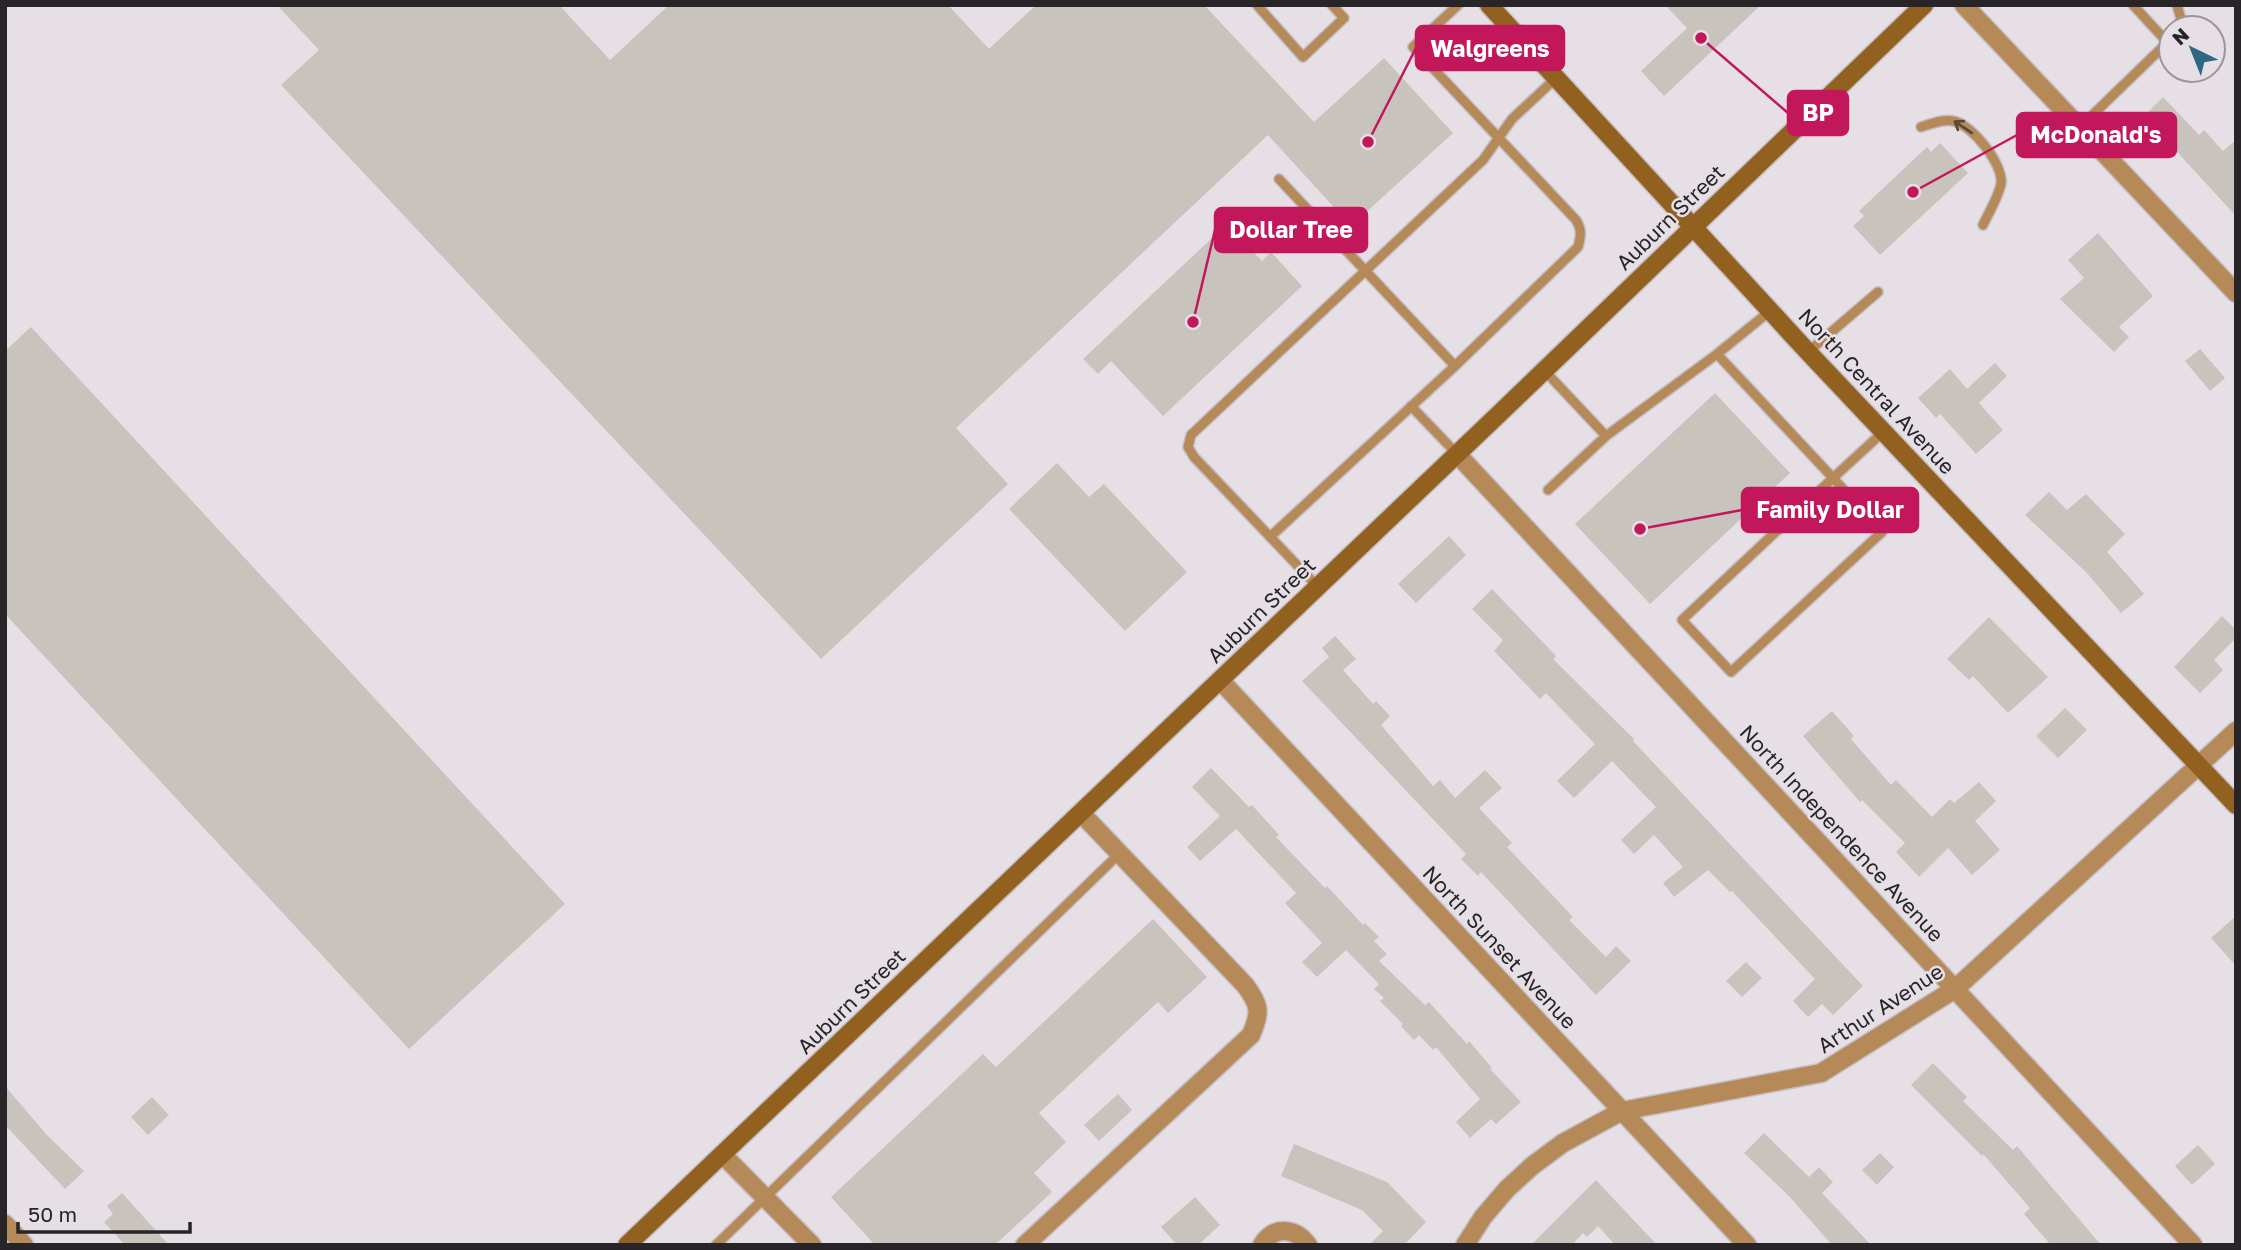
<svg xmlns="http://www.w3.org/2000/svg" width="2241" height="1250" font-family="'Golos Text',sans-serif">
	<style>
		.building { fill: #c8c3bd }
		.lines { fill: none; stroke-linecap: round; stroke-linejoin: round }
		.lane-casing { stroke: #c4bec4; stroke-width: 12 }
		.street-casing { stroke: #c4bec4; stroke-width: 21 }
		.secondary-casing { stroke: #c4bec4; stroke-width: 21 }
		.lane { stroke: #b58a58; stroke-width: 9 }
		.street { stroke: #b58a58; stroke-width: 18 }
		.secondary { stroke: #93611f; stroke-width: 18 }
		.oneway { stroke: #594838 }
		.labels { text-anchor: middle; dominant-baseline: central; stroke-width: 5; stroke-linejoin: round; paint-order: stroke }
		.street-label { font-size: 21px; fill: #272527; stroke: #e6e0e6 }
		.leader { fill: none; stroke: #c2185b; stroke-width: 2.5 }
		.callout-dot { fill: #c2185b; stroke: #e6e0e6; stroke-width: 2.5 }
		.callout { fill: #c2185b; stroke: #c2185b; stroke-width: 2.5 }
		.callout-label { font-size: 23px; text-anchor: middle; font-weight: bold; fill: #fff }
	</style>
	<rect width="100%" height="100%" fill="#e6e0e6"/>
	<!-- building -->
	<path class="building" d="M 277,5 L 559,5 L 610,60 L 669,5 L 948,5 L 989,49 L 1036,5 L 1204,5 L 1314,122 L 1384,58 L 1453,133 L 1351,226 L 1268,135 L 956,428 L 1008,484 L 821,659 L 281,85 L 319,50 Z
		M 1665,5 L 1761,5 L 1664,96 L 1641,71 L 1687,28 Z
		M 2163,97 L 2199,135 L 2204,130 L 2223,151 L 2236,140 L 2236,216 L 2144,116 Z
		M 1940,143 L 1968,173 L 1880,255 L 1853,226 L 1864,216 L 1859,211 L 1927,147 L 1931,152 Z
		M 1227,224 L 1262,261 L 1271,252 L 1302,286 L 1163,416 L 1111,361 L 1098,374 L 1083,359 Z
		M 2098,233 L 2153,296 L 2119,327 L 2129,337 L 2114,352 L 2060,299 L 2084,278 L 2068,260 Z
		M 31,327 L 565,904 L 409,1049 L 5,614 L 5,351 Z
		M 2200,349 L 2225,378 L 2210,391 L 2185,361 Z
		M 1995,363 L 2007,376 L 1979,403 L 2003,430 L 1976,454 L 1940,414 L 1936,418 L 1918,398 L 1950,369 L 1967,389 Z
		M 1715,393 L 1790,473 L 1650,604 L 1575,524 Z
		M 1057,463 L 1089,497 L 1104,484 L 1187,572 L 1125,631 L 1009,509 Z
		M 2049,492 L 2067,510 L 2086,494 L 2125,534 L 2107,552 L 2144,594 L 2121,613 L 2086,572 L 2025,515 Z
		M 1449,536 L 1466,555 L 1416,603 L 1398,584 Z
		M 1492,589 L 1556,656 L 1553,659 L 1634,739 L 1633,741 L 1863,986 L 1833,1015 L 1822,1004 L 1808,1017 L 1793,1001 L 1815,979 L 1732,891 L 1730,892 L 1708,870 L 1674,897 L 1663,883 L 1683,867 L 1654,835 L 1634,854 L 1621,840 L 1656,807 L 1612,761 L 1574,798 L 1557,781 L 1595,744 L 1546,693 L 1540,699 L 1494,651 L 1503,640 L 1472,609 Z
		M 2222,616 L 2236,630 L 2236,638 L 2214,660 L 2223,670 L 2200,693 L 2174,667 Z
		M 1989,617 L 2048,677 L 2008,713 L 1973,676 L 1969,680 L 1947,659 Z
		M 1335,636 L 1356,659 L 1343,670 L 1373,704 L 1376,701 L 1390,716 L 1381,725 L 1433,786 L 1440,780 L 1455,798 L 1485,770 L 1502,788 L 1479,808 L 1512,843 L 1507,847 L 1573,917 L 1569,920 L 1606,957 L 1616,946 L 1631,961 L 1596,995 L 1481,872 L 1478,876 L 1461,859 L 1466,854 L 1302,681 L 1329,657 L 1322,648 Z
		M 2065,708 L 2087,730 L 2058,758 L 2036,736 Z
		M 1832,711 L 1854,736 L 1851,739 L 1891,785 L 1896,780 L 1932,817 L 1950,799 L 1954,803 L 1979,782 L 1996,801 L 1975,821 L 2000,850 L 1972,875 L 1948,848 L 1919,877 L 1896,852 L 1905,843 L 1862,800 L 1860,802 L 1803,736 Z
		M 1211,768 L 1249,807 L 1252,805 L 1279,835 L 1276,837 L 1325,888 L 1327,886 L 1363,925 L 1365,923 L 1379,937 L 1374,941 L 1387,954 L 1379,961 L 1425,1005 L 1429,1002 L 1467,1044 L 1469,1041 L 1492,1068 L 1490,1069 L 1521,1102 L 1496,1124 L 1491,1119 L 1470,1138 L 1456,1122 L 1480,1099 L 1436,1047 L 1433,1050 L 1419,1035 L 1414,1040 L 1401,1026 L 1403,1024 L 1380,1001 L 1384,998 L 1374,989 L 1379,984 L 1346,950 L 1317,977 L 1302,962 L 1322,943 L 1285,903 L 1296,893 L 1236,829 L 1200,861 L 1187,847 L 1220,816 L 1192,787 Z
		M 2236,916 L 2236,966 L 2211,938 Z
		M 1153,919 L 1207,977 L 1168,1013 L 1158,1002 L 1039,1113 L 1066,1142 L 1034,1173 L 1052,1192 L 995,1245 L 875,1245 L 831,1197 L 983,1054 L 996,1067 Z
		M 1746,962 L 1762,978 L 1742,997 L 1726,981 Z
		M 1933,1063 L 1967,1097 L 1963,1101 L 2013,1150 L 2017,1146 L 2101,1245 L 2051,1245 L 2024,1214 L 2030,1208 L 1983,1154 L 1982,1156 L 1911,1085 Z
		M 5,1086 L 46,1134 L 84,1171 L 65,1189 L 5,1125 Z
		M 1118,1094 L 1132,1110 L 1099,1141 L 1084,1125 Z
		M 152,1097 L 169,1115 L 148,1135 L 131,1117 Z
		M 1764,1133 L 1809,1177 L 1819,1167 L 1833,1182 L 1822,1193 L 1871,1245 L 1832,1245 L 1789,1196 L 1744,1153 Z
		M 1294,1144 L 1387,1182 L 1426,1222 L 1404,1245 L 1369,1245 L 1383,1231 L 1362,1210 L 1281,1176 Z
		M 2198,1145 L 2215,1164 L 2192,1185 L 2175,1166 Z
		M 1880,1153 L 1894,1167 L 1877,1185 L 1862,1170 Z
		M 1596,1180 L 1657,1245 L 1615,1245 L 1598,1226 L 1587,1237 L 1583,1233 L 1572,1245 L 1531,1245 Z
		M 122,1193 L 169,1245 L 125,1245 L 104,1222 L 113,1214 L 107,1206 Z
		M 1195,1197 L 1220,1225 L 1198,1245 L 1177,1245 L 1161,1227 Z"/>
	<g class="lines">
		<defs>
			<path id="lane" d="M 1257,5 L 1303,57 L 1344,18 L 1332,5
				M 2133,5 L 2168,43
				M 2177,5 L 2181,19 L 2179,28
				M 1921,127 C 1931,124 1943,119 1953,121 C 1972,124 2004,165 2001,184 C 1998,198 1989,212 1983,225
				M 2079,128 L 2171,39
				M 1279,179 L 1455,366
				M 1808,352 L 1878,292
				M 1717,354 L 1770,311
				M 1544,370 L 1606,436 L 1548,490
				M 1411,406 L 1457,454
				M 1606,436 L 1717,354 L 1833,478 L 1883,432
				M 1833,478 L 1882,532 L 1731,672 L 1682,620 Z
				M 1270,537 L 1455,366 L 1578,247 C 1581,236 1582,230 1576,220 L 1413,47 L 1458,5
				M 1318,587 L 1194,457 L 1188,447 L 1191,435 L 1483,160 L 1512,119 L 1556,78
				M 716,1245 L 1120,853"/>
			<path id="street" d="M 1964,5 L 2236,293
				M 1457,454 L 2193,1245
				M 1220,680 L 1747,1245
				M 723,1155 L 812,1245
				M 5,1224 L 24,1245
				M 1025,1245 L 1251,1035 C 1261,1012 1260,1005 1245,985 L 1081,813
				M 1262,1245 C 1274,1225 1296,1228 1308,1245
				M 1465,1245 L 1483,1217 L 1507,1189 L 1532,1166 L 1563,1143 L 1622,1111 L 1821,1073 L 1955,989 L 2236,731"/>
			<path id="secondary" d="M 1489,5 L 1808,352 L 2236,805
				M 627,1245 L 1499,414 L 1924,5"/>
		</defs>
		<!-- lane casing -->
		<use href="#lane" class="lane-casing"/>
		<!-- street casing -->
		<use href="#street" class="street-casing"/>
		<!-- secondary casing -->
		<use href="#secondary" class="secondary-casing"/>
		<!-- lane -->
		<use href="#lane" class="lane"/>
		<!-- street -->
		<use href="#street" class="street"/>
		<!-- secondary -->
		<use href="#secondary" class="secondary"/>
	</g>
	<!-- one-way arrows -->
	<defs><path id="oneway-shaft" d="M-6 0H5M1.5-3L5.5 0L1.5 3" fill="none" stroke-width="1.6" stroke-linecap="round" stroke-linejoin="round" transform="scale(1.75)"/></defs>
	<use class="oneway" href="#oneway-shaft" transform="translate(1963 127) rotate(-146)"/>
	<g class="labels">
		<!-- street labels -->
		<g class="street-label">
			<text transform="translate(1670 217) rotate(-44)">Auburn Street</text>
			<text transform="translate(1877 391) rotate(47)">North Central Avenue</text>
			<text transform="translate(1261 610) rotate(-44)">Auburn Street</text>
			<text transform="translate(1842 833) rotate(47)">North Independence Avenue</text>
			<text transform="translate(1500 947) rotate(47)">North Sunset Avenue</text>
			<text transform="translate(851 1001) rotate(-44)">Auburn Street</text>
			<text transform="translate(1880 1008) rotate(-33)">Arthur Avenue</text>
		</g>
	</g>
	<!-- callouts -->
	<path class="leader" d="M1368 142L1416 48M1701 38L1788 113M1913 192L2017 135M1193 322L1215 230M1640 529L1742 510"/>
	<g class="callout-dot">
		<circle cx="1368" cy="142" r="7"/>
		<circle cx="1701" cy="38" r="7"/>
		<circle cx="1913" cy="192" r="7"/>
		<circle cx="1193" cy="322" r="7"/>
		<circle cx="1640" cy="529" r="7"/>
	</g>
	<g class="callout">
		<rect x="1416" y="26" width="148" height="44" rx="7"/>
		<rect x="1788" y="91" width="60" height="44" rx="7"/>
		<rect x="2017" y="113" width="159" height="44" rx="7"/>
		<rect x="1215" y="208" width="152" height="44" rx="7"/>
		<rect x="1742" y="488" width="176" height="44" rx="7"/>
	</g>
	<g class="callout-label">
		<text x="1490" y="57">Walgreens</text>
		<text x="1818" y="121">BP</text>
		<text x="2096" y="143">McDonald's</text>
		<text x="1291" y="238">Dollar Tree</text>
		<text x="1830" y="518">Family Dollar</text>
	</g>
	<!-- border -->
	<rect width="2241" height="1250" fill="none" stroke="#272527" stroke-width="14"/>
	<!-- north arrow -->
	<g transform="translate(2192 49) rotate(317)"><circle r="33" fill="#e6e0e6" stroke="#9a959a" stroke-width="2"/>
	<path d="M0-5L12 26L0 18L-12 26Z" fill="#306882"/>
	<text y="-10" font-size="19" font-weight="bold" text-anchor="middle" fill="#272527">N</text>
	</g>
	<!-- scale -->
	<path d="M18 1222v10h172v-10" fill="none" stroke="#272527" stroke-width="3.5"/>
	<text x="28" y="1222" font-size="21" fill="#272527" stroke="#e6e0e6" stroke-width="5" paint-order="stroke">50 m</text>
</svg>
